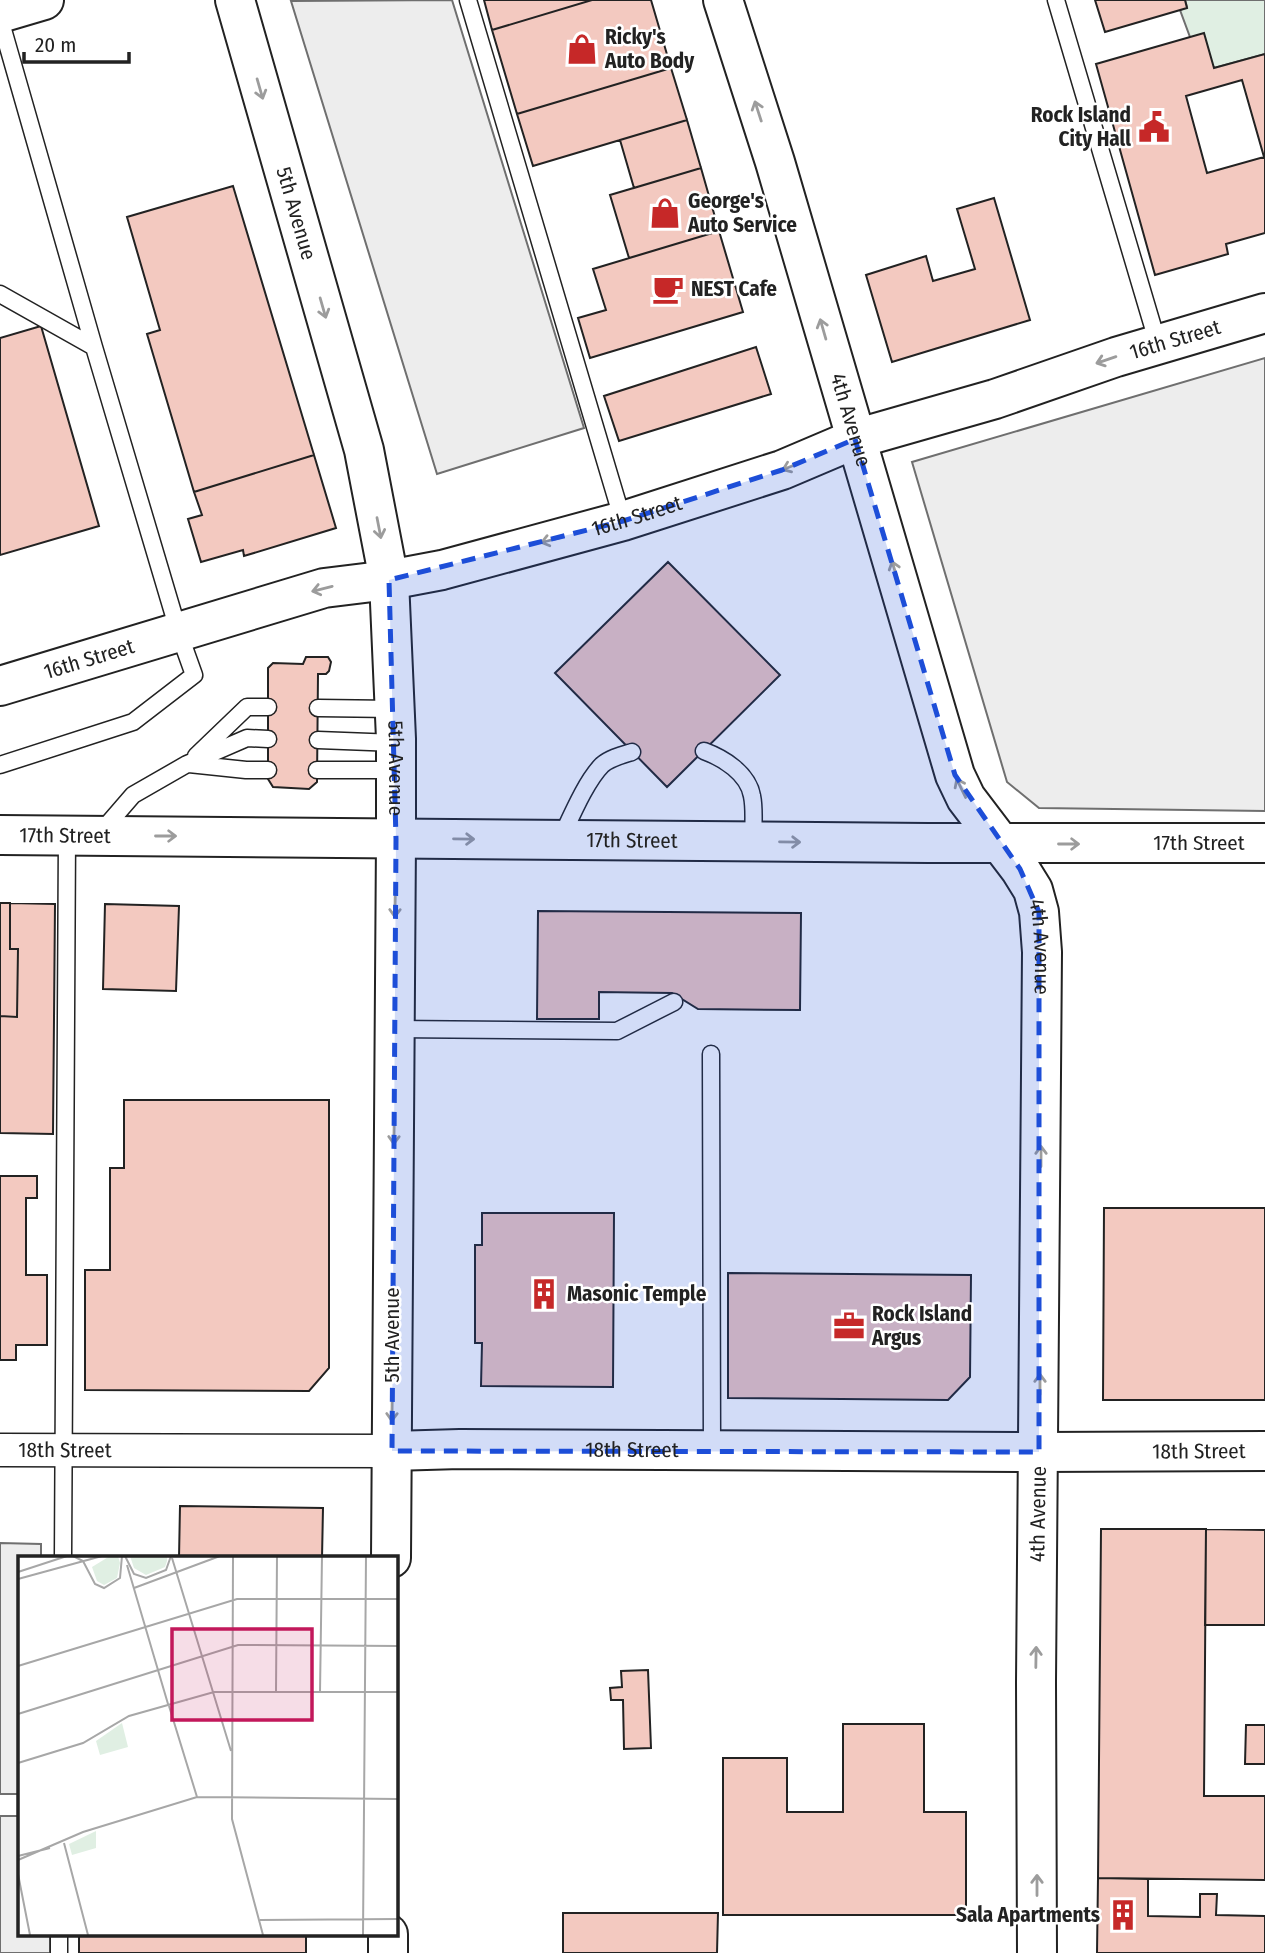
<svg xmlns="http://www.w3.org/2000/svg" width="1265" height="1953" font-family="'Fira Sans Condensed',sans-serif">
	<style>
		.green { fill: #e0efe3; stroke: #6f6f6f; stroke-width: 2 }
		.parking { fill: #ededed; stroke: #6f6f6f; stroke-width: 2 }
		.building { fill: #f3c9c0; stroke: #222; stroke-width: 2; fill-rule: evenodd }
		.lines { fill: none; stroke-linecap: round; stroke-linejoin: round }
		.lane-casing { stroke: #222; stroke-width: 19 }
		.street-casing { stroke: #222; stroke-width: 35 }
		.secondary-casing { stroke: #222; stroke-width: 42 }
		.lane { stroke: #fff; stroke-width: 16 }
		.street { stroke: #fff; stroke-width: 32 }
		.secondary { stroke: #fff; stroke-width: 38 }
		.oneway { stroke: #9c9c9c }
		.marked { fill: #1d4ed8; fill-opacity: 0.2; stroke: #1d4ed8; stroke-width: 5; stroke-dasharray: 14 9; stroke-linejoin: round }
		.labels { text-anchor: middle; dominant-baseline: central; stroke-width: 5; stroke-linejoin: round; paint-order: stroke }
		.poi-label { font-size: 21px; font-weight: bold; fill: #222; stroke: #fff; text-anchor: start }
		.street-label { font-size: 21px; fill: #222; stroke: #fff }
		.inset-road { fill: none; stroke: #a7a7a7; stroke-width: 2 }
		.view { fill: #c2185b; fill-opacity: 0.15; stroke: #c2185b; stroke-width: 3.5 }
		.inset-edge { fill: none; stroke: #222; stroke-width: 3.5 }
	</style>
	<rect width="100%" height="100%" fill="#fff"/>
	<!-- green -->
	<path class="green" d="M 1185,0 L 1265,0 L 1265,54 L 1214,68 L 1190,37 L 1180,10 L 1187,7 Z"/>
	<!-- parking -->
	<path class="parking" d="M 452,0 L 584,428 L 437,474 L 291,1 Z
		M 1265,358 L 1265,811 L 1039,808 L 1007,782 L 912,462 Z
		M 0,1543 L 41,1544 L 41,1557 L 19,1558 L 19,1794 L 0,1794 Z
		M 0,1816 L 19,1816 L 19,1934 L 50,1934 L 50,1953 L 0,1953 Z"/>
	<!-- building -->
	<path class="building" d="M 484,0 L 592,0 L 492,30 Z
		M 592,0 L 651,0 L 671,68 L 517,114 L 492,30 Z
		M 1095,0 L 1185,0 L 1187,8 L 1105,32 Z
		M 1204,33 L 1214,68 L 1265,54 L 1265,233 L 1226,244 L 1228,254 L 1155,275 L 1096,64 ZM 1242,80 L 1264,157 L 1207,173 L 1186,96 Z
		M 671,68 L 687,120 L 533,166 L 517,114 Z
		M 687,120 L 701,168 L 634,188 L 620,140 Z
		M 701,168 L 719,231 L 629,258 L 610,195 Z
		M 233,186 L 314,455 L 194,492 L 147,334 L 160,330 L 127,217 Z
		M 994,198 L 1030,320 L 892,362 L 866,275 L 926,256 L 933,281 L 975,269 L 957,209 Z
		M 719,231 L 743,312 L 590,358 L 578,318 L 606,310 L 593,269 Z
		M 41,326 L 99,526 L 0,555 L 0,338 Z
		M 756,347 L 771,394 L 619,441 L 604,396 Z
		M 314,455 L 336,528 L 244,556 L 243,550 L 201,562 L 188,519 L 202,515 L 194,492 Z
		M 668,562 L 780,675 L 667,787 L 555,673 Z
		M 306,657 L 328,657 L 331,662 L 329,671 L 326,674 L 318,674 L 317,782 L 309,789 L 273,787 L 268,779 L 268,668 L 273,663 L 303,664 Z
		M 0,903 L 10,903 L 10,949 L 18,949 L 17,1017 L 0,1016 Z
		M 10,903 L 55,904 L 53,1134 L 0,1133 L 0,1016 L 17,1017 L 18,949 L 10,949 Z
		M 105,904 L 179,906 L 176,991 L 103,989 Z
		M 538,911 L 801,913 L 800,1010 L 698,1009 L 672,993 L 599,992 L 599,1019 L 537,1019 Z
		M 124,1100 L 329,1100 L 329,1368 L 309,1391 L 85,1390 L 85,1270 L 110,1270 L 110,1168 L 124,1168 Z
		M 0,1176 L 37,1176 L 37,1198 L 26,1198 L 26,1275 L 47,1275 L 47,1345 L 16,1345 L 16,1360 L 0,1360 Z
		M 1104,1208 L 1265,1208 L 1265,1400 L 1103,1400 Z
		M 482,1213 L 614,1213 L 613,1387 L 481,1386 L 482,1343 L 475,1343 L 475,1245 L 482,1245 Z
		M 728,1273 L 971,1275 L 970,1377 L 948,1400 L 728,1398 Z
		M 180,1506 L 323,1508 L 322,1558 L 179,1558 Z
		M 1101,1529 L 1206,1529 L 1204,1796 L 1265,1796 L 1265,1880 L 1098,1878 Z
		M 1206,1529 L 1265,1530 L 1265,1625 L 1205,1625 Z
		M 648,1670 L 651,1748 L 624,1749 L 623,1700 L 611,1700 L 610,1688 L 622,1687 L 621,1671 Z
		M 843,1724 L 924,1724 L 924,1812 L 966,1812 L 966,1915 L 723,1915 L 723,1758 L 787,1758 L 787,1812 L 843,1812 Z
		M 1246,1725 L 1265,1725 L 1265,1764 L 1245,1764 Z
		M 1098,1878 L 1148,1879 L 1148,1916 L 1200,1917 L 1200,1894 L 1217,1894 L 1216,1915 L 1265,1916 L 1265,1953 L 1097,1953 Z
		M 563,1913 L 718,1913 L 717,1953 L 563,1953 Z
		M 79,1934 L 306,1934 L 306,1953 L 79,1953 Z"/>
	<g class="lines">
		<defs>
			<path id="lane" d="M 468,0 L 623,521
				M 1056,0 L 1158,344
				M 0,19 L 94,347 L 179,633 L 194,675 L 133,722 L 0,765
				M 0,294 L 94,347
				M 318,708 L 394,709
				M 318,740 L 396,743
				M 704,751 C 723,758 748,773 752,796 C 755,810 753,827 753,842
				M 196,756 L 247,707 L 268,707
				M 189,764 L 246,770 L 268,770
				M 317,770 L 396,770
				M 101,832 L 133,795 L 187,764 L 247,738 L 268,739
				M 561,838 C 571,817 586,781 602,765 C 610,758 622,755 632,752
				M 394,1029 L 617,1031 L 674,1002
				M 711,1054 L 712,1449
				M 63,1558 L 67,835
				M 59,1953 L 59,1934"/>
			<g id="street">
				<path id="s1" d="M 0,1450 L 392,1451"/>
			</g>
			<g id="secondary">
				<path id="s2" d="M 235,0 L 364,450 L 389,580 L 396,739 L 396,839 L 391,1558"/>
				<path id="s3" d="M 723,0 L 775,162 L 955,775 L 966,798 L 1020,869 L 1033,890 L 1039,912 L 1042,952 L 1036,1682 L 1037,1953"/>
				<path d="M 0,13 L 44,0"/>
				<path id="s4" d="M 0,686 L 324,588 L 389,580 L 442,570 L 623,521 L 782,470 L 855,439 L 995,399 L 1116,357 L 1265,313"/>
				<path id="s5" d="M 0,835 L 928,843 L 1265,843"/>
				<path id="s6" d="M 392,1451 L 460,1449 L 1039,1452 L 1265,1451"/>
				<path d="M 388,1953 L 388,1934"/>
			</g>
		</defs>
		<!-- lane casing -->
		<use href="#lane" class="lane-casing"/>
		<!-- street casing -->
		<use href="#street" class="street-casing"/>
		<!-- secondary casing -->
		<use href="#secondary" class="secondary-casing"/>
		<!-- lane -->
		<use href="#lane" class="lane"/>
		<!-- street -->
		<use href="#street" class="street"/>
		<!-- secondary -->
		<use href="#secondary" class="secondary"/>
	</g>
	<!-- one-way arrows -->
	<defs><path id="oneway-shaft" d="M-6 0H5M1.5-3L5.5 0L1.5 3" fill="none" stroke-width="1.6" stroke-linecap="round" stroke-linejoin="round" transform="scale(1.75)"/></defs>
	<g class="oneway">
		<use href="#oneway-shaft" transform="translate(260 89) rotate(74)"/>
		<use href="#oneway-shaft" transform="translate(758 111) rotate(-108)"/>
		<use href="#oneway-shaft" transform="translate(323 308) rotate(74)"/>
		<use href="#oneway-shaft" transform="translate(823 329) rotate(-106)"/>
		<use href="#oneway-shaft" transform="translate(1106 360) rotate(161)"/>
		<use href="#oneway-shaft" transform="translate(792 466) rotate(158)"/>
		<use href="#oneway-shaft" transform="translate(379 528) rotate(79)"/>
		<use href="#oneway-shaft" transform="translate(551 540) rotate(165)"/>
		<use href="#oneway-shaft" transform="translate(895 571) rotate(-107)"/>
		<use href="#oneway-shaft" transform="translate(322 589) rotate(166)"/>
		<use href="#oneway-shaft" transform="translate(961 788) rotate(-116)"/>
		<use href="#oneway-shaft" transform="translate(166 836)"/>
		<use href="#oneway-shaft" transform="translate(464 839) rotate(1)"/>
		<use href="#oneway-shaft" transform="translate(790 842) rotate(1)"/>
		<use href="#oneway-shaft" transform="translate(1069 844)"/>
		<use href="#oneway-shaft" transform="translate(395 907) rotate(91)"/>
		<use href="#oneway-shaft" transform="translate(394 1134) rotate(91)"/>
		<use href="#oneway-shaft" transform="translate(1041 1156) rotate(-90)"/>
		<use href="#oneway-shaft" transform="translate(1040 1384) rotate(-90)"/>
		<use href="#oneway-shaft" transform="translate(392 1411) rotate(91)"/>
		<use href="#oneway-shaft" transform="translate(1036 1657) rotate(-89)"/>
		<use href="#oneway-shaft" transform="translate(1037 1885) rotate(-90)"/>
	</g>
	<!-- marked area -->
	<path class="marked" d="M 855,439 L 955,775 L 1020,869 L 1039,912 L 1039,1452 L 392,1451 L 396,839 L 389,580 L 623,521 L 782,470 Z"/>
	<!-- icons -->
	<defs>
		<symbol id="shop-bare" viewBox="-9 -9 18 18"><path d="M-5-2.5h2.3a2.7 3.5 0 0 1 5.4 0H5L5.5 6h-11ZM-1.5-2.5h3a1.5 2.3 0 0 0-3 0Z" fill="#c62828" stroke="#fff" stroke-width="2.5" paint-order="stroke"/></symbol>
		<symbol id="civic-bare" viewBox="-9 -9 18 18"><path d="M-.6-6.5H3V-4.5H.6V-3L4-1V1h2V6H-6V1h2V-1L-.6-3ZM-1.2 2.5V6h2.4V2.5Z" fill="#c62828" stroke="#fff" stroke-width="2.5" paint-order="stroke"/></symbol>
		<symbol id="cafe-bare" viewBox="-9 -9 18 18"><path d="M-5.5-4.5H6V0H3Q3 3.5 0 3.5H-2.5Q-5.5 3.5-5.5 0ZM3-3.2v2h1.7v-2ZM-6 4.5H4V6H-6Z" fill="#c62828" stroke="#fff" stroke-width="2.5" paint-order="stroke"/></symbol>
		<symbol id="building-bare" viewBox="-9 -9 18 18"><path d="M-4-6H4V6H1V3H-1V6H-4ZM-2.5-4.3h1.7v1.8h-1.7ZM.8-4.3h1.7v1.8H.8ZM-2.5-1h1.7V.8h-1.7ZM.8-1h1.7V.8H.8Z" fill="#c62828" stroke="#fff" stroke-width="2.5" paint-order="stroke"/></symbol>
		<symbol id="office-bare" viewBox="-9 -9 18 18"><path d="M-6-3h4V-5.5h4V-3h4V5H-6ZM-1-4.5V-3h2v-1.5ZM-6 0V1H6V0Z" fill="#c62828" stroke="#fff" stroke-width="2.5" paint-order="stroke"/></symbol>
	</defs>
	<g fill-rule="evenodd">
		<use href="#shop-bare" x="560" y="27" width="44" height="44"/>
		<use href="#civic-bare" x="1132" y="105" width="44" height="44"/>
		<use href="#shop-bare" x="643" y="191" width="44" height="44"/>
		<use href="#cafe-bare" x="646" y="267" width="44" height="44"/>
		<use href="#building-bare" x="522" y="1272" width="44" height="44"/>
		<use href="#office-bare" x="827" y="1304" width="44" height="44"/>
		<use href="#building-bare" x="1101" y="1893" width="44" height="44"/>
	</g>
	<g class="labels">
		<!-- poi labels -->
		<g class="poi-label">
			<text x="605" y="37">Ricky's<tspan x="605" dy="24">Auto Body</tspan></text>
			<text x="1131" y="115" text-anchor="end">Rock Island<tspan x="1131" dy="24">City Hall</tspan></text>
			<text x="688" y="201">George's<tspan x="688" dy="24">Auto Service</tspan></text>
			<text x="691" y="289">NEST Cafe</text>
			<text x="567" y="1294">Masonic Temple</text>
			<text x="872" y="1314">Rock Island<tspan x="872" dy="24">Argus</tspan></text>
			<text x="1100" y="1915" text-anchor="end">Sala Apartments</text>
		</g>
		<!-- street labels -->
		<g class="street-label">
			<text stroke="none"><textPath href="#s2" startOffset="222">5th Avenue</textPath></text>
			<text stroke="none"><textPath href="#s4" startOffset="1227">16th Street</textPath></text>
			<text stroke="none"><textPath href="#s3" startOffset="439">4th Avenue</textPath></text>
			<text stroke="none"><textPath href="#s4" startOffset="660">16th Street</textPath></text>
			<text stroke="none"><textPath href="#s4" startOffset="93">16th Street</textPath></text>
			<text stroke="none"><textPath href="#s2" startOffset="789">5th Avenue</textPath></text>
			<text stroke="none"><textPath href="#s5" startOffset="65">17th Street</textPath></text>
			<text stroke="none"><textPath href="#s5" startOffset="632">17th Street</textPath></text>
			<text stroke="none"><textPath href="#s5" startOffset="1199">17th Street</textPath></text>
			<text stroke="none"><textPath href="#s3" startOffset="1006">4th Avenue</textPath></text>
			<text transform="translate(392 1335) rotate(-90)">5th Avenue</text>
			<text stroke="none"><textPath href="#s1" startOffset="65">18th Street</textPath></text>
			<text stroke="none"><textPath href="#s6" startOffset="240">18th Street</textPath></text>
			<text stroke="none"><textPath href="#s6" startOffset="807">18th Street</textPath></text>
			<text transform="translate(1038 1514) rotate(-89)">4th Avenue</text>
		</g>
	</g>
	<!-- overview -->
	<g transform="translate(18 1556)">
		<rect width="380" height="380" fill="#fff"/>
		<path d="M 92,0 L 100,0 L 102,7 L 99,22 L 86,29 L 79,25 L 74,11 ZM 112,0 L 149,0 L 149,5 L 147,11 L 128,19 L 116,12 ZM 104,167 L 110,191 L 82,199 L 78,185 ZM 78,275 L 78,292 L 54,299 L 51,288 Z" fill="#e0efe3"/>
		<path class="inset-road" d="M 55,0 L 65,5 L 77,28 L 86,32 L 102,22 L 104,0M 107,0 L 116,18 L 128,22 L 148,14 L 153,0M 215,0 L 214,263 L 245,379M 154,2 L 213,195M 109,9 L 150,148M 0,16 L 49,0M 0,23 L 84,0M 116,32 L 202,0M 0,110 L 219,43 L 380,43M 258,135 L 259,0M 302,136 L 304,0M 151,150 L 179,241M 0,158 L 220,89 L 380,90M 0,207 L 65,187 L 111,160 L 196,136 L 380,136M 46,287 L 70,379M 0,300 L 32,292M 0,304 L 65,276 L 179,241 L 380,243M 0,318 L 12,379M 242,364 L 380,363M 345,379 L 348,0"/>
		<path class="view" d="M 154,73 L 294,73 L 294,164 L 154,164 Z"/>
		<rect width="380" height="380" class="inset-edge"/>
	</g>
	<!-- scale -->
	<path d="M24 52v10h105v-10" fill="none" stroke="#222222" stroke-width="3.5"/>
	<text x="35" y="52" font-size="21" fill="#222222" stroke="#ffffff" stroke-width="5" paint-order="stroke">20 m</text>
</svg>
